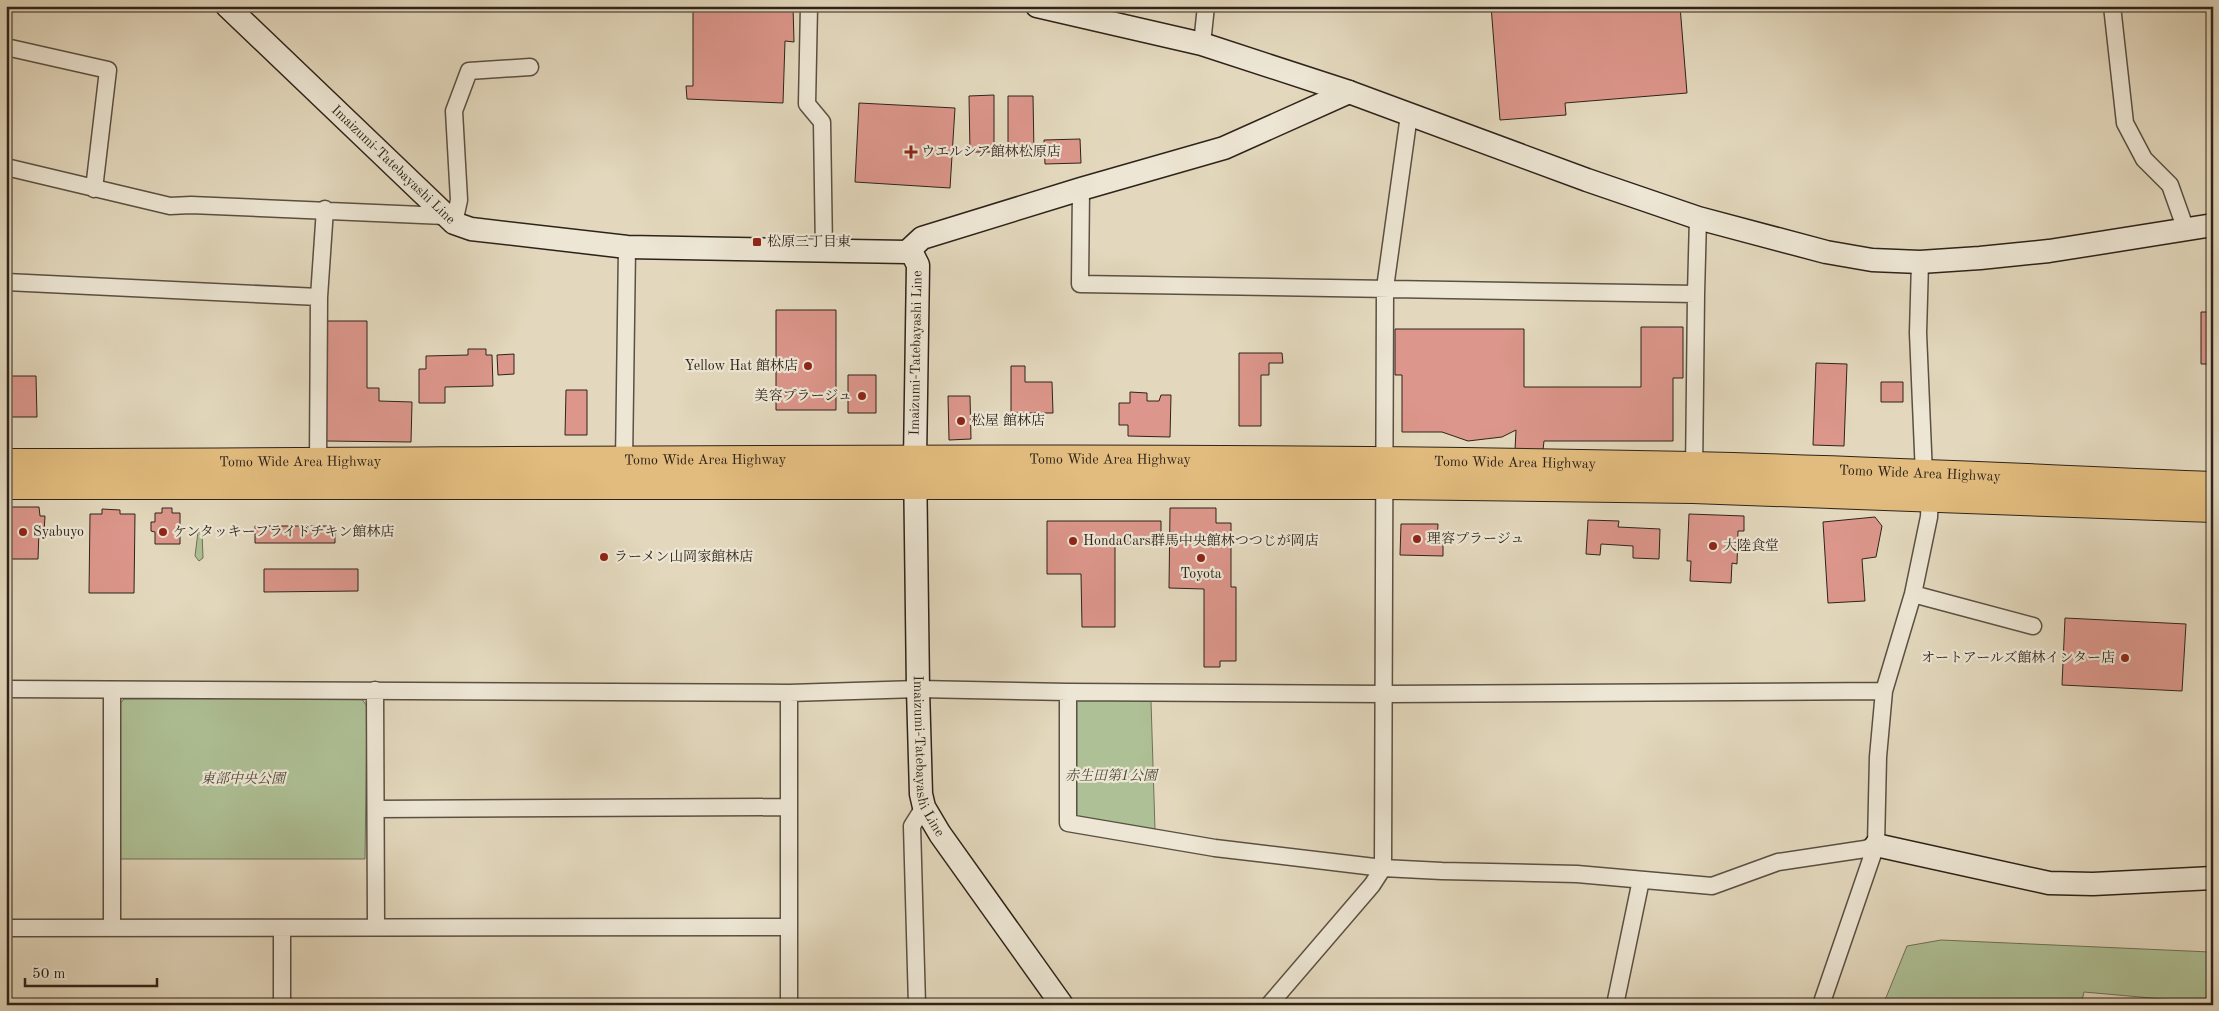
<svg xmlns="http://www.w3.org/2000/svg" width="2219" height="1011" font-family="'Old Standard TT','Noto Serif JP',serif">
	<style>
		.green { fill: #aec095; stroke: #6e7258 }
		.building { fill: #dc968b; stroke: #2e231a }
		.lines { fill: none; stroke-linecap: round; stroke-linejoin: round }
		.street-casing { stroke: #5b5043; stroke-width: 19 }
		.secondary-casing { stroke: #2e231a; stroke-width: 25 }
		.highway-casing { stroke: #2e231a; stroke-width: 30 }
		.street { stroke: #ede6d4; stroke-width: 16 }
		.secondary { stroke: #ede6d4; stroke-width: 22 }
		.highway { stroke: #e2bc7e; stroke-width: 28 }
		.poi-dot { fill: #8f2418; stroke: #ede6d4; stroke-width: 2 }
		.labels { text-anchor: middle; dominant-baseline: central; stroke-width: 4.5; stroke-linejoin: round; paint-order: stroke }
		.poi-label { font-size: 14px; fill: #2e231a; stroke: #ede6d4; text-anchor: start }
		.street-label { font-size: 14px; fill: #2e231a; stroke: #ede6d4 }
		.park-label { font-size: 14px; font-style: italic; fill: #4e4a39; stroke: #ede6d4 }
	</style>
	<rect width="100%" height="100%" fill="#e3d8bd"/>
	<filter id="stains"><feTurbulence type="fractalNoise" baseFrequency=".004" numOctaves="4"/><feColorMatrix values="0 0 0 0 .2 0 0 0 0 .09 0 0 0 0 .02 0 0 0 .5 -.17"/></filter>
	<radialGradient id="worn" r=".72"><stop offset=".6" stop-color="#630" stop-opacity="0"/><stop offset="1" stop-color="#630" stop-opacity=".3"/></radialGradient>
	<!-- green -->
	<path class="green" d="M 198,532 L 202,532 L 203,558 L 199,561 L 195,556 Z
		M 361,698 L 367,706 L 365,859 L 118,859 L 118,706 L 124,699 Z
		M 1068,699 L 1151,701 L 1155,830 L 1068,823 Z
		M 1941,940 L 2210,952 L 2207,1003 L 2084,992 L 2081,1005 L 1883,1005 L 1907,946 Z"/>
	<!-- building -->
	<path class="building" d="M 693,6 L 793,6 L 794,42 L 785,41 L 783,103 L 687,99 L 686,86 L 693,86 Z
		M 1491,6 L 1680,6 L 1687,93 L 1565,103 L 1566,115 L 1500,120 Z
		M 994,95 L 994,152 L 970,152 L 969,96 Z
		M 1008,96 L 1033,96 L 1034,153 L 1008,153 Z
		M 859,103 L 955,108 L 950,188 L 855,182 Z
		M 1080,139 L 1081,163 L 1045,164 L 1044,140 Z
		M 776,310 L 836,310 L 836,410 L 776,410 Z
		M 2201,312 L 2213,312 L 2213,364 L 2201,364 Z
		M 327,321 L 367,321 L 367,388 L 379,388 L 379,401 L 412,402 L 411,442 L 326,441 Z
		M 1641,327 L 1683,327 L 1683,378 L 1673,378 L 1673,441 L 1544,441 L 1543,450 L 1515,450 L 1516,430 L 1502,437 L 1468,441 L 1442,432 L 1402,432 L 1402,375 L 1395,375 L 1395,329 L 1524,329 L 1524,387 L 1641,387 Z
		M 468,349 L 486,349 L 486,355 L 492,355 L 493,386 L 445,387 L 445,403 L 419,403 L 419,369 L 426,369 L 426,356 L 468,355 Z
		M 1239,353 L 1282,353 L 1283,363 L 1269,363 L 1269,375 L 1261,375 L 1261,426 L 1239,426 Z
		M 514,354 L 514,374 L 498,375 L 497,355 Z
		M 1816,363 L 1847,364 L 1844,446 L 1813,445 Z
		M 1011,366 L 1025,366 L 1025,382 L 1052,382 L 1053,413 L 1011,413 Z
		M 848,375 L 876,375 L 876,413 L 848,413 Z
		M 6,376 L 36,376 L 37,417 L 6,417 Z
		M 1881,382 L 1903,382 L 1903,402 L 1881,402 Z
		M 566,390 L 587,390 L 587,435 L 565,435 Z
		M 1130,392 L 1147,393 L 1147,401 L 1159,401 L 1161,395 L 1171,395 L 1170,437 L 1128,436 L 1128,425 L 1119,425 L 1119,403 L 1130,403 Z
		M 948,396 L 970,396 L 971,439 L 949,440 Z
		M 6,507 L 39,507 L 40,516 L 45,516 L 44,532 L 39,531 L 38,559 L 6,559 Z
		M 162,508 L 172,508 L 172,513 L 180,513 L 180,544 L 155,544 L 155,532 L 151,531 L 151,522 L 155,522 L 155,513 L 162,513 Z
		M 1170,508 L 1216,508 L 1216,523 L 1231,523 L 1231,587 L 1236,587 L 1236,661 L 1220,661 L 1220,667 L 1204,667 L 1204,589 L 1169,588 Z
		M 102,509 L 120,510 L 120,514 L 135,514 L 134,593 L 89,593 L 90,514 L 102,514 Z
		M 1689,514 L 1744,516 L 1744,531 L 1738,531 L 1737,564 L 1732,563 L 1731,583 L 1690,581 L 1691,561 L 1687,561 Z
		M 1875,517 L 1882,526 L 1876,557 L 1862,559 L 1865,601 L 1828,603 L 1823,522 Z
		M 1588,520 L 1619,521 L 1618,527 L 1660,529 L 1659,559 L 1633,558 L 1633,546 L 1601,544 L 1600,555 L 1586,554 Z
		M 1047,521 L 1161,521 L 1161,542 L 1115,542 L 1115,627 L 1082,627 L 1081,574 L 1047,574 Z
		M 1401,524 L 1438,524 L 1437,544 L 1443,544 L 1443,556 L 1400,555 Z
		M 255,526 L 335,526 L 335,543 L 255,543 Z
		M 264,569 L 358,569 L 358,591 L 264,592 Z
		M 2065,618 L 2186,624 L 2182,691 L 2062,685 Z"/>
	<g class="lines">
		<defs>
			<path id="street" d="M 809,6 L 807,104 L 822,122 L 824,251
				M 2112,6 L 2125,123 L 2144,159 L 2170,185 L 2186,230
				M 1202,44 L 1206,6
				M 6,47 L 108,70 L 94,189
				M 6,167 L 170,206 L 191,205 L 445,216
				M 1081,189 L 1080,284 L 1696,294 L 1698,218
				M 454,223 L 459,200 L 454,111 L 469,71 L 530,67
				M 6,282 L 319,297
				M 318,462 L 319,297 L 325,209
				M 624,462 L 627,247
				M 1694,474 L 1696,294
				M 1913,594 L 2033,626
				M 6,689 L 789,693 L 918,689 L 1068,692 L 1385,694 L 1884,691
				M 112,690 L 112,928
				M 375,690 L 376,926
				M 1068,692 L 1068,823 L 1215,848 L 1383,868 L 1442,871 L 1577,874 L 1712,886 L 1778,862 L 1865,849 L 1876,845
				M 789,693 L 789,1005
				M 376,809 L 789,807
				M 6,928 L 789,927
				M 282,1005 L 282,928
				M 917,1005 L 912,826 L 924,807
				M 1269,1005 L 1372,885 L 1383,868 L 1385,288 L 1409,115
				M 1615,1005 L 1641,880
				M 1821,1005 L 1876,845 L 1878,757 L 1884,691 L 1913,594 L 1929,517 L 1930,496 L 1924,475 L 1918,333 L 1920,262"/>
			<g id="secondary">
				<path id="s1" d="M 227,6 L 454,223 L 471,229 L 627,247 L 907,252 L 913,255 L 918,265 L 915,460 L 918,689 L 921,794 L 924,807 L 940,834 L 1062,1005"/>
				<path d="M 1037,6 L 1202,44 L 1349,92 L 1587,180 L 1698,218 L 1826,252 L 1872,260 L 1920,262 L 1980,258 L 2049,251 L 2213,225"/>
				<path d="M 907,252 L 922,238 L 1081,189 L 1224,148 L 1349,92"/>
				<path d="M 1876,845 L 2049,883 L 2093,884 L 2213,878"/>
			</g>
			<g id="highway">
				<path id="s2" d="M 6,463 C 568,462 1130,454 1692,466 C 1866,470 2039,479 2213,486"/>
				<path d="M 6,485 L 1386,485 L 1693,489 L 2213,508"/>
			</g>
		</defs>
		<!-- street casing -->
		<use href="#street" class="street-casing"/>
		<!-- secondary casing -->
		<use href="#secondary" class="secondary-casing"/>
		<!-- highway casing -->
		<use href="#highway" class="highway-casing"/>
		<!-- street -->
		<use href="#street" class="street"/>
		<!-- secondary -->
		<use href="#secondary" class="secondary"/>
		<!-- highway -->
		<use href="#highway" class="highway"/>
	</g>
	<!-- markers -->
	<g class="poi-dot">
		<path d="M908.5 144.5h5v5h5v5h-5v5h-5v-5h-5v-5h5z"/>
		<rect x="752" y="237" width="10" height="10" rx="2.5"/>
		<circle cx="808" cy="366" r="5"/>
		<circle cx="862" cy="396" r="5"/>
		<circle cx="961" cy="421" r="5"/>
		<circle cx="23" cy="532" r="5"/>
		<circle cx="163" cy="532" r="5"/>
		<circle cx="1417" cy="539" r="5"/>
		<circle cx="1073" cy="541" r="5"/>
		<circle cx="1713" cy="546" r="5"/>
		<circle cx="604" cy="557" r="5"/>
		<circle cx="1201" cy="558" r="5"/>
		<circle cx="2125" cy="658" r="5"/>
	</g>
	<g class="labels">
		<!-- poi labels -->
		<g class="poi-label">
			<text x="921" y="152">ウエルシア館林松原店</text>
			<text x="767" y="242">松原三丁目東</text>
			<text x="798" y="366" text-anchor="end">Yellow Hat 館林店</text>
			<text x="852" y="396" text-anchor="end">美容プラージュ</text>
			<text x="971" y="421">松屋 館林店</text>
			<text x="33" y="532">Syabuyo</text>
			<text x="173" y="532">ケンタッキーフライドチキン館林店</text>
			<text x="1427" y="539">理容プラージュ</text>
			<text x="1083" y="541">HondaCars群馬中央館林つつじが岡店</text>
			<text x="1723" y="546">大陸食堂</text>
			<text x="614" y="557">ラーメン山岡家館林店</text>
			<text x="1201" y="574" text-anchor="middle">Toyota</text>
			<text x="2115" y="658" text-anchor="end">オートアールズ館林インター店</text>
		</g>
		<!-- street labels -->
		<g class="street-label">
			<text stroke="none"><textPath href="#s1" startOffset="230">Imaizumi-Tatebayashi Line</textPath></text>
			<text transform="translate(916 353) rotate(-89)">Imaizumi-Tatebayashi Line</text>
			<text stroke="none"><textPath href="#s2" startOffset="699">Tomo Wide Area Highway</textPath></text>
			<text stroke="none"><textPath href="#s2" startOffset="1104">Tomo Wide Area Highway</textPath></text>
			<text stroke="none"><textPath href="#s2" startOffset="294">Tomo Wide Area Highway</textPath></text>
			<text stroke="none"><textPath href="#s2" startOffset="1509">Tomo Wide Area Highway</textPath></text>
			<text stroke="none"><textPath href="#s2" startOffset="1914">Tomo Wide Area Highway</textPath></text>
			<text stroke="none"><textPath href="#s1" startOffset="1280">Imaizumi-Tatebayashi Line</textPath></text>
		</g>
		<!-- park labels -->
		<g class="park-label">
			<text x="1111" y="776">赤生田第1公園</text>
			<text x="243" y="779">東部中央公園</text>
		</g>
	</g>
	<!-- margin -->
	<rect width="2219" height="1011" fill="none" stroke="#e3d8bd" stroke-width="25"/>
	<rect x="8" y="8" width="2204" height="996" fill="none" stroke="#2e231a" stroke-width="2.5"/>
	<rect x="12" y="12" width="2194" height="986" fill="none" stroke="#2e231a"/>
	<!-- scale -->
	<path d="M25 978v8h132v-8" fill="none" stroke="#2e231a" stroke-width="2.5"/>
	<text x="32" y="978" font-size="15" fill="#2e231a" stroke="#ede6d4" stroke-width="4" paint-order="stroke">50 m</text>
	<rect width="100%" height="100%" filter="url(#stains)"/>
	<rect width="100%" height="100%" fill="url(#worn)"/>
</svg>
